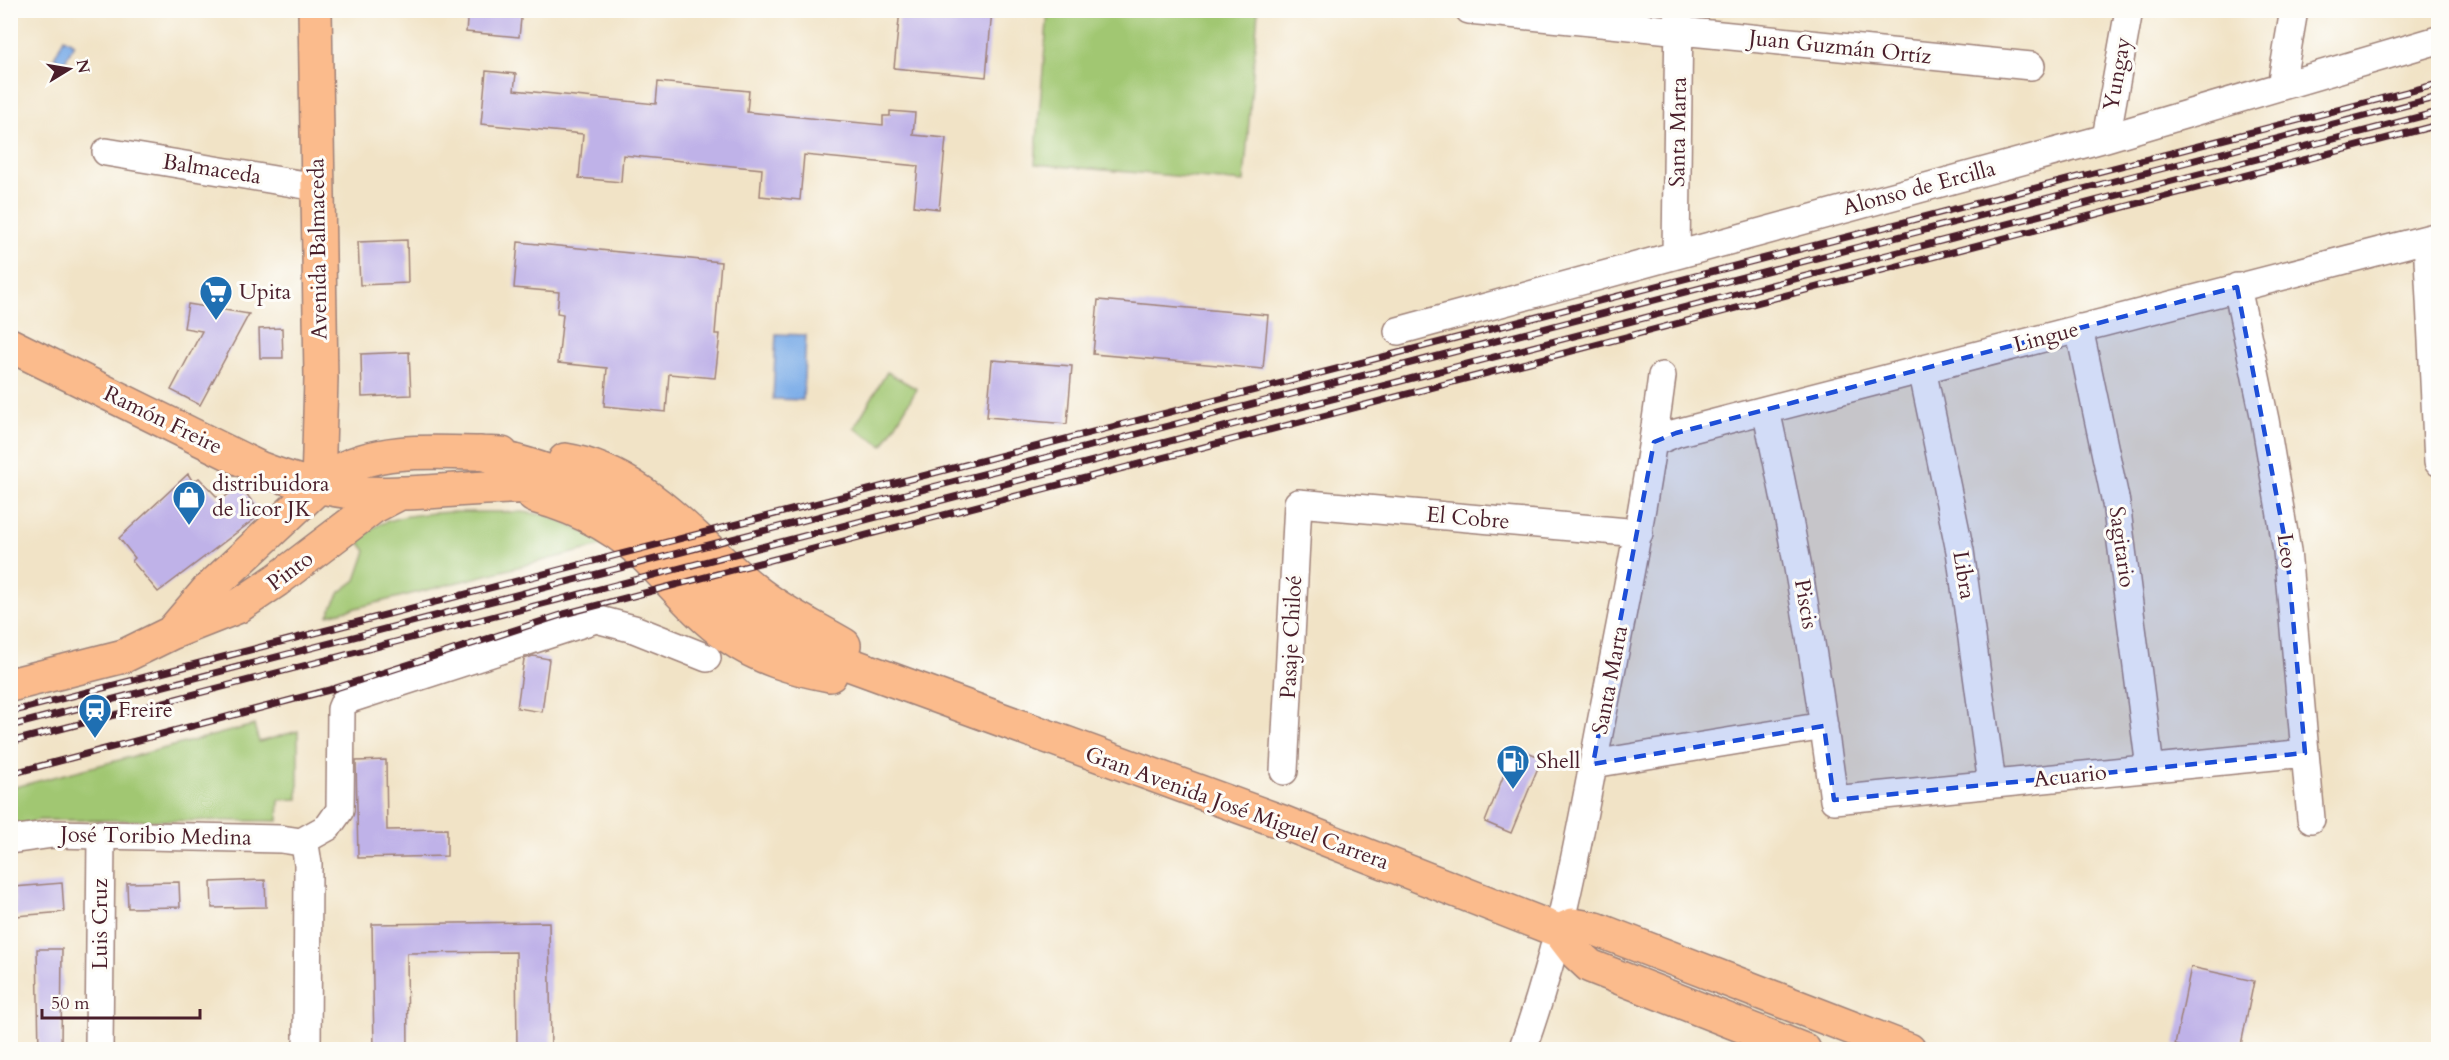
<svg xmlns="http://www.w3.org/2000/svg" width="2449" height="1060" font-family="Cardo,serif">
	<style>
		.green { fill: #a1c772; stroke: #76734e; stroke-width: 1.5 }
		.water { fill: #7eaee8; stroke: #64668a; stroke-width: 1.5 }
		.building { fill: #bfb2e8 }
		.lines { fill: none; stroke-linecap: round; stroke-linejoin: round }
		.minor-casing { stroke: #9e8178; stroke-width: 30 }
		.major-casing { stroke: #9e8178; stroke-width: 36 }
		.minor { stroke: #fff; stroke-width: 27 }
		.major { stroke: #fbbb8c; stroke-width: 33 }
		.rail-casing { stroke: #4a1f2b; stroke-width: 7 }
		.rail { stroke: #fdfcf7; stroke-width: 4.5; stroke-dasharray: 14; stroke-linecap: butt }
		.marked { fill: #1d4ed8; fill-opacity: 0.2; stroke: #1d4ed8; stroke-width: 4.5; stroke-dasharray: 12 8; stroke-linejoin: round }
		.labels { text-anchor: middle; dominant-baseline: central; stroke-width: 6; stroke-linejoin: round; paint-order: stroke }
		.street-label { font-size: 22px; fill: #4a1f2b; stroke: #fdfcf7 }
		.poi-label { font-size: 22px; fill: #4a1f2b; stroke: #fdfcf7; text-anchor: start }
	</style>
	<rect width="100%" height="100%" fill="#fdfcf7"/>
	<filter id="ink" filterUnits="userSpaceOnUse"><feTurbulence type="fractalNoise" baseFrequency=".0167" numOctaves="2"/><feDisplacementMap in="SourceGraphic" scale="12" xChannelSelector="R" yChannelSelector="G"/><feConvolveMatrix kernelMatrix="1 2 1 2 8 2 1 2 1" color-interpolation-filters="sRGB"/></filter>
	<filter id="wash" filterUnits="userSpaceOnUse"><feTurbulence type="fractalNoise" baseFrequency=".008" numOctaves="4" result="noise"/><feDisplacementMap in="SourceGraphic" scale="24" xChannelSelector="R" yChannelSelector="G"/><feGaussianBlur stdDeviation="1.35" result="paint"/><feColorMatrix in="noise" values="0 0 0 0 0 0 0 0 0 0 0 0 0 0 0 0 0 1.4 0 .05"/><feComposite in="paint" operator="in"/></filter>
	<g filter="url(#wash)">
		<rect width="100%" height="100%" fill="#f1e3c6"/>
		<!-- green -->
		<path class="green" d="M 1048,11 L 1258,11 L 1244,182 L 1035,164 Z
			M 887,372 L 917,389 L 883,446 L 854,428 Z
			M 455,512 L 522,512 L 547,515 L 609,544 L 328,615 L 340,592 L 356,580 L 366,551 L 359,542 C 373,515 428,513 455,512 Z
			M 254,725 L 259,742 L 298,731 L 298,799 L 279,800 L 278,821 L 39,820 L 11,827 L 11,788 Z"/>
		<!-- water -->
		<path class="water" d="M 64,38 L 74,44 L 64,63 L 54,58 Z
			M 776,334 L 806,335 L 803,400 L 773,399 Z"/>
		<g id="blocks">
			<!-- building -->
			<path class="building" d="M 468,10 L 522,10 L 519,37 L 466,32 Z
				M 900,10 L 992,10 L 986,77 L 894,68 Z
				M 486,71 L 516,74 L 514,90 L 656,104 L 658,82 L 749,91 L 747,112 L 883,125 L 883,116 L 890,116 L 890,111 L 915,113 L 913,135 L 946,138 L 939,209 L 914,206 L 918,166 L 804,155 L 800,200 L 760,196 L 762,169 L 623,155 L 621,182 L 579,178 L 583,134 L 481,124 Z
				M 407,240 L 408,283 L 360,285 L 358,242 Z
				M 518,242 L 721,262 L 715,334 L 720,334 L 715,378 L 669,374 L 666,412 L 604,406 L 607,368 L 558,363 L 563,314 L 557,313 L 559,292 L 514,288 Z
				M 1098,300 L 1268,315 L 1263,369 L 1093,354 Z
				M 188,304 L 249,314 L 200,405 L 171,390 L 202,331 L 184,328 Z
				M 282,328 L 283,358 L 260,358 L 259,329 Z
				M 409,352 L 411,395 L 362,397 L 361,354 Z
				M 992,360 L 1072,366 L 1067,424 L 987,417 Z
				M 188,474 L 193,482 L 199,478 L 220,500 L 241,486 L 261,514 L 158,592 L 132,561 L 135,558 L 119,538 Z
				M 533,656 L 549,659 L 542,712 L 517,708 L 524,659 Z
				M 1515,747 L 1542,758 L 1511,833 L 1485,822 Z
				M 386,760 L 387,830 L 447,829 L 447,856 L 358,858 L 356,761 Z
				M 265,880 L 266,907 L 212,908 L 211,882 Z
				M 179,882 L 180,907 L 128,908 L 127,883 Z
				M 62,883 L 64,912 L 16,916 L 14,887 Z
				M 549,922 L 551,1050 L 517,1050 L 516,952 L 407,953 L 408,1050 L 374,1050 L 372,924 Z
				M 37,949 L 62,949 L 61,1050 L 39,1050 Z
				M 2191,967 L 2254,981 L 2240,1050 L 2195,1050 L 2175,1045 Z"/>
		</g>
	</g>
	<g filter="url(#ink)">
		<use href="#blocks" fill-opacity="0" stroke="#9e8178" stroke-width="1.5"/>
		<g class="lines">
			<defs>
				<path id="minor" d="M 1469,10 L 2031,66
					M 2281,86 L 2294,10
					M 2106,138 L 2129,10
					M 106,152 L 317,187
					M 2427,239 L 2438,462
					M 1676,254 L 1679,10
					M 2237,287 L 2265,420 L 2287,551 L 2311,819
					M 2079,328 L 2116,503 L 2150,768
					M 1398,331 L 2106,138 L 2438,40
					M 1922,369 L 1960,551 L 1992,784
					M 1766,410 C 1795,539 1817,669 1834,800 L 2305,753
					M 1654,442 L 1676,433 L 2438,236
					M 1593,764 L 1824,726
					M 1284,771 L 1298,503 L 1639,533
					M 10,840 L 53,834 L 281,839 L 301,842
					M 301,842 L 328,827 L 340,810 L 341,709 L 344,702 L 353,698 L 596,619 L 634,629 L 707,658
					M 301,842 L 306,851 L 308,864 L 307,1050
					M 99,1050 L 101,834
					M 1522,1050 C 1561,944 1579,838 1600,728 C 1623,611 1647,494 1662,376"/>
				<path id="major" d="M 315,10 L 321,378 L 318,487
					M 10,345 L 259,468 C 292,481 326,490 361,493 C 430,497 499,480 567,490
					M 480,453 C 530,463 576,478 618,508 C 682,553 720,609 794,644 L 1282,822 L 1559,931 L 1576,953 L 1590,966 L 1804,1050
					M 565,460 C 648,473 699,549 762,596 C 787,615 817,629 844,645
					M 534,496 C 579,508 623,531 655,566 C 679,591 700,616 728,636 C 759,658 792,668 830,675
					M 171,633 L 207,591 L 331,475 C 380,444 446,453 502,454
					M 10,685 L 124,656 L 171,633 L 237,607 L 277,580 L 373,507 L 400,493
					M 1559,931 L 1573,925 L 1596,929 L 1909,1050"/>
			</defs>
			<!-- minor casing -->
			<use href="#minor" class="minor-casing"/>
			<!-- major casing -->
			<use href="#major" class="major-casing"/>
			<!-- minor -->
			<use href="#minor" class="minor"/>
			<!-- major -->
			<use href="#major" class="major"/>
			<defs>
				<path id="rail" d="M 10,712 L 2438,84
					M 10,726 L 2438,97
					M 10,742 L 2438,112
					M 10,774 L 333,689 L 564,614 L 2438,125"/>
			</defs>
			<!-- rail casing -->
			<use href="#rail" class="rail-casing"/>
			<!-- rail -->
			<use href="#rail" class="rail"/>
		</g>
	</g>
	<!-- marked area -->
	<path class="marked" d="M 2237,287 L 2287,551 L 2305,753 L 1834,800 L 1824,726 L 1593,764 L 1654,442 L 1676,433 Z"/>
	<!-- icons -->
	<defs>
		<symbol id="supermarket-pin" viewBox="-11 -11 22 30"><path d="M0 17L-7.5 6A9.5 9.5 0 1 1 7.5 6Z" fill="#1f6fb2" stroke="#fdfcf7"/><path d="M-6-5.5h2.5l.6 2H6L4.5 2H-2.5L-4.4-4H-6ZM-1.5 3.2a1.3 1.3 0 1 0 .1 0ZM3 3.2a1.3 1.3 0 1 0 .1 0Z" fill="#fff"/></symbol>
		<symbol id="shop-pin" viewBox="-11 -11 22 30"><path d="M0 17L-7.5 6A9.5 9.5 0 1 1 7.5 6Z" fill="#1f6fb2" stroke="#fdfcf7"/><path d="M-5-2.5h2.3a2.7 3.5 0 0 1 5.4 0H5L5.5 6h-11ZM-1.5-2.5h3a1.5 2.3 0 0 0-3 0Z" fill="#fff"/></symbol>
		<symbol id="station-pin" viewBox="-11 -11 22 30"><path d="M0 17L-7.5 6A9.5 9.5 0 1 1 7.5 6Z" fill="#1f6fb2" stroke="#fdfcf7"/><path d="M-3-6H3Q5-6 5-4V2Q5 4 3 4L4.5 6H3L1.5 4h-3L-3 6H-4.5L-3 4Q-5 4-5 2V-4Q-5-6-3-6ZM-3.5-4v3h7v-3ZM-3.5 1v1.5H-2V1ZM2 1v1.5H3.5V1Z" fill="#fff"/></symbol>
		<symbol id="fuel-pin" viewBox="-11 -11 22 30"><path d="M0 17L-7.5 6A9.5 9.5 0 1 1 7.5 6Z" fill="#1f6fb2" stroke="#fdfcf7"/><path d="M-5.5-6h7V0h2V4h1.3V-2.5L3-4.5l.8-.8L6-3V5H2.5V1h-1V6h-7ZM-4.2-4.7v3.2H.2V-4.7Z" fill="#fff"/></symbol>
	</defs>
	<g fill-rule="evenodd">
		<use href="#supermarket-pin" x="197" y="273" width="38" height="52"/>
		<use href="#shop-pin" x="170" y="478" width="38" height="52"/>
		<use href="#station-pin" x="76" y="691" width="38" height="52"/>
		<use href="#fuel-pin" x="1494" y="742" width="38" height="52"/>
	</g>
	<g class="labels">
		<!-- street labels -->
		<g class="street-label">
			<text transform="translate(1840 47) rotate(6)">Juan Guzmán Ortíz</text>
			<text transform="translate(2117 74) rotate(-80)">Yungay</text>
			<text transform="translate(1678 132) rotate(-89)">Santa Marta</text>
			<text transform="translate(212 169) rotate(9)">Balmaceda</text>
			<text transform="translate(1919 188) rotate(-15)">Alonso de Ercilla</text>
			<text transform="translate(318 249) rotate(-91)">Avenida Balmaceda</text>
			<text transform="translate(2046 337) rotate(-15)">Lingue</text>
			<text transform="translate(163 420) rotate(26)">Ramón Freire</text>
			<text transform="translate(1468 518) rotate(5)">El Cobre</text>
			<text transform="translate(2122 547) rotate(82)">Sagitario</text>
			<text transform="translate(2287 551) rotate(82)">Leo</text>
			<text transform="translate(290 571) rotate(-37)">Pinto</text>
			<text transform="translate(1964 575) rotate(81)">Libra</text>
			<text transform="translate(1806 604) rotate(80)">Piscis</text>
			<text transform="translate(1291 637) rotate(-87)">Pasaje Chiloé</text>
			<text transform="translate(1610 680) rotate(-79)">Santa Marta</text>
			<text transform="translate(2070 776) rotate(-6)">Acuario</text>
			<text transform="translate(1237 808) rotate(20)">Gran Avenida José Miguel Carrera</text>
			<text transform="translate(156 836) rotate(1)">José Toribio Medina</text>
			<text transform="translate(100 924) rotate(-90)">Luis Cruz</text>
		</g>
		<!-- poi labels -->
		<g class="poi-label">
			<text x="239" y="292">Upita</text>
			<text x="212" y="484">distribuidora<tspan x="212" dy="25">de licor JK</tspan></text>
			<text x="118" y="710">Freire</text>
			<text x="1536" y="761">Shell</text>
		</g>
	</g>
	<!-- margin -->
	<rect width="2449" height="1060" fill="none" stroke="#fdfcf7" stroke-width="36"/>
	<!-- north arrow -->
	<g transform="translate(69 69) rotate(79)" stroke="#fdfcf7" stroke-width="4.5" paint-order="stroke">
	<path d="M0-4.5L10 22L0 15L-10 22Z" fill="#4a1f2b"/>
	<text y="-9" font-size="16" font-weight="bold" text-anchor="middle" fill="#4a1f2b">N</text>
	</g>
	<!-- scale -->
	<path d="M42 1009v9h158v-9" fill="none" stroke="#4a1f2b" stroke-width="3"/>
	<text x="51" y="1009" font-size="18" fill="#4a1f2b" stroke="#fdfcf7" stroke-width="4.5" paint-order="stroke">50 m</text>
</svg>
